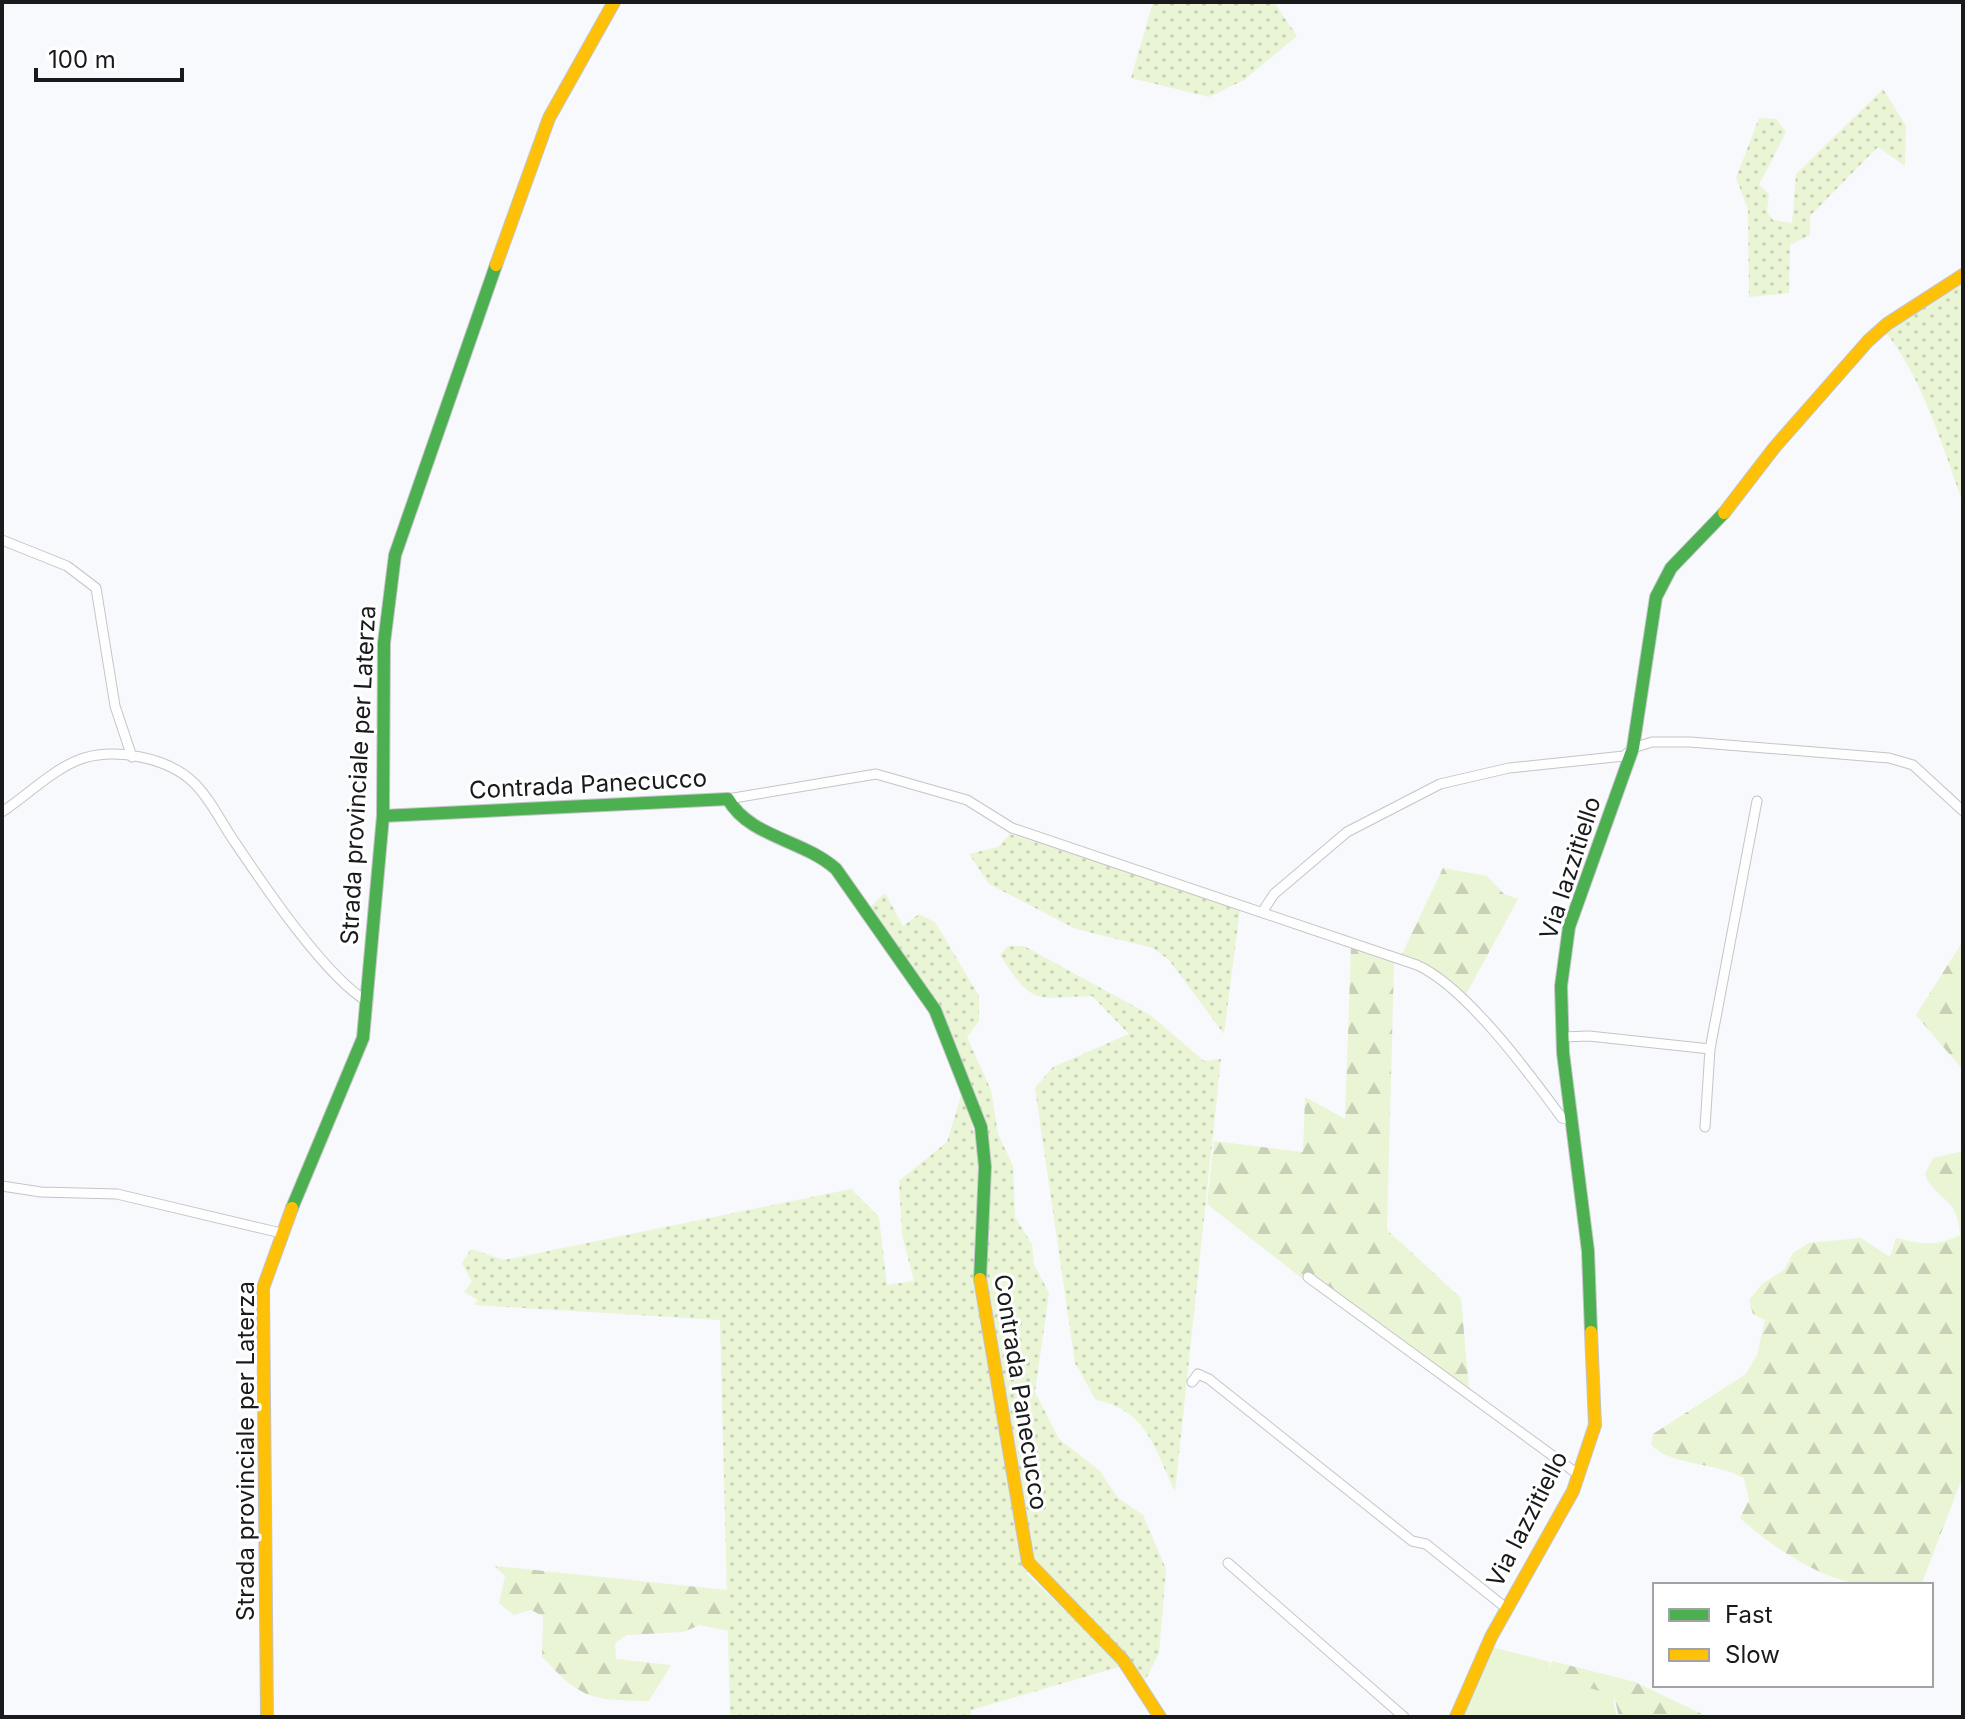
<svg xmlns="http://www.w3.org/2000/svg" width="1965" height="1719" font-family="Inter,sans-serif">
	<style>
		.green { fill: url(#green-dots) }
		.forest { fill: url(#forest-firs) }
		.pitch { fill: #eaf5d6 }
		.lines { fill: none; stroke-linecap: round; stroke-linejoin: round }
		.street-casing { stroke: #c3c5c7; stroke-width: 11 }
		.fast-casing { stroke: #c3c5c7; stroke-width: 14 }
		.slow-casing { stroke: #c3c5c7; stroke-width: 14 }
		.street { stroke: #fefeff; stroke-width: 9 }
		.fast { stroke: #4caf50; stroke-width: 12 }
		.slow { stroke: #ffc107; stroke-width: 12 }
		.labels { text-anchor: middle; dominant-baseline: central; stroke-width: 6; stroke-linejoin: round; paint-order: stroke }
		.street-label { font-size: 24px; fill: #191a1c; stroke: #fff }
	</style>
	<defs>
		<pattern id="green-dots" width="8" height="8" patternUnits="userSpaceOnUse" patternTransform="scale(2)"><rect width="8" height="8" fill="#eaf5d6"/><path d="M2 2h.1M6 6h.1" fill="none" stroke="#c8d1b7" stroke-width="1.8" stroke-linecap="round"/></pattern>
		<pattern id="forest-firs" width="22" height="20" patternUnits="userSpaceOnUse" patternTransform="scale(2)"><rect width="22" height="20" fill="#eaf5d6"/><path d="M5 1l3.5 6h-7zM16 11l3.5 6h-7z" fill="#c8d1b7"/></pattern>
	</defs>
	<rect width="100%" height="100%" fill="#f7f9fc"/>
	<!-- green -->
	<path class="green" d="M 1153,2 L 1274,2 L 1297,36 L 1244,80 L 1209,97 L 1131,78 Z
		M 1883,89 L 1906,126 L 1905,166 L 1878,147 L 1810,216 L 1810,235 L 1790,245 L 1789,293 L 1749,297 L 1748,209 L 1736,178 L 1759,118 L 1776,119 L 1786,132 L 1759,185 L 1769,194 L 1767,211 L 1773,220 L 1792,223 L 1796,174 Z
		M 1963,279 L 1963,503 C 1945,453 1920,371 1885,332 Z
		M 1010,834 L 1240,909 L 1224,1034 L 1169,960 L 1153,948 L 1076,929 L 989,884 L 969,854 L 998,847 Z
		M 885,893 L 903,926 L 919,914 L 935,922 L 979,996 L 979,1021 L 967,1037 L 991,1090 L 998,1134 L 1013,1166 L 1015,1217 L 1032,1244 L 1034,1264 L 1049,1293 L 1035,1392 L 1059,1439 L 1100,1471 L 1117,1497 L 1143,1515 L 1166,1569 L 1159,1653 L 1145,1681 L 1029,1570 L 1026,1573 L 1122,1666 L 971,1710 L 971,1717 L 730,1717 L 720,1320 L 474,1305 L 478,1300 L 464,1292 L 472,1282 L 462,1263 L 471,1249 L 504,1260 L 851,1189 L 879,1217 L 887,1285 L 914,1281 L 902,1235 L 899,1181 L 947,1142 L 963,1089 L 979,1154 L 975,1282 L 982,1290 L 982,1125 L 935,1004 L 866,911 Z
		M 1008,946 L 1024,946 L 1150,1015 L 1204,1061 L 1221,1059 L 1175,1492 C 1155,1449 1147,1410 1096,1400 L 1075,1363 L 1035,1088 L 1053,1067 L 1129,1034 L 1092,996 C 1034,998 1033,1006 1000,955 Z"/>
	<!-- forest -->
	<path class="forest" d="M 1443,868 L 1487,876 L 1504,894 L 1518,899 L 1464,998 L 1431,967 L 1401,956 Z
		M 1963,941 L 1963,1070 L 1916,1015 Z
		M 1351,948 L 1394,963 L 1387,1230 L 1461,1298 L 1469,1389 L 1353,1304 L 1327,1298 L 1207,1204 L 1214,1141 L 1303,1152 L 1305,1097 L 1345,1119 Z
		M 1963,1151 L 1963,1476 L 1921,1585 C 1903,1585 1884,1587 1865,1585 C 1822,1581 1771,1546 1740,1518 L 1749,1500 L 1744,1478 C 1715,1462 1667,1465 1651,1444 L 1653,1434 L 1746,1374 L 1757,1355 L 1765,1320 L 1753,1314 L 1749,1300 L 1762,1284 L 1784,1270 L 1793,1253 L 1809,1243 L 1861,1238 L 1890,1257 L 1896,1238 C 1920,1244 1937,1247 1960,1235 C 1959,1197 1934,1199 1925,1174 L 1933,1158 Z
		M 495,1566 L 727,1590 L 729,1631 L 700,1625 L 683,1632 L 627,1635 L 615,1643 L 616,1659 L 671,1665 L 649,1701 C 591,1700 583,1700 542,1657 L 543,1616 L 531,1610 L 514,1615 L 499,1603 L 505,1576 Z
		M 1552,1661 L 1635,1682 L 1708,1717 L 1619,1717 L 1615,1700 L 1546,1677 Z"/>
	<!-- pitch -->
	<path class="pitch" d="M 1492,1647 L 1550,1662 L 1548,1675 L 1612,1695 L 1617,1717 L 1460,1717 Z"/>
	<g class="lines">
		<defs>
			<path id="street" d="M 2,540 L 67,566 L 96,588 L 115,706 L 132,757
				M 728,799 L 876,774 L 967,800 L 1012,828 L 1417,965 C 1466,987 1529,1073 1562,1118 L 1571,1120
				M 2,812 C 28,795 55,767 84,758 C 117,748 168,758 193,782 C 209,797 220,820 232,838 C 261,881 324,976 368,1002
				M 1263,911 L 1274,894 L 1347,832 L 1440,784 L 1509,768 L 1624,756 L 1633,748 L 1652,742 L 1690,742 L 1889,758 L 1913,765 L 1963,811
				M 1562,1037 L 1589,1036 L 1710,1049
				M 1705,1127 L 1710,1049 L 1757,801
				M 2,1186 L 41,1192 L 117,1194 L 281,1233
				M 1308,1277 L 1579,1475
				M 1192,1382 L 1198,1374 L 1209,1379 L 1412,1541 L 1426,1544 L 1506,1608
				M 1228,1563 L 1404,1717"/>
			<path id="fast" d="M 383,816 L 728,799 C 749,837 804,840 836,869 L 935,1010 L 981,1127 L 985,1167 L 980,1279
				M 292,1208 L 363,1038 L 383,816 L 384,643 L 395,555 L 496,265
				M 1591,1332 L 1588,1251 L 1563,1053 L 1561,986 L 1569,927 L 1633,748 L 1656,597 L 1671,568 L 1724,513"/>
			<path id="slow" d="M 496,265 L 549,118 L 614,2
				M 1724,513 L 1774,448 L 1868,341 L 1887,324 L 1963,275
				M 980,1279 L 1028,1562 L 1123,1660 L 1160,1717
				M 267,1717 L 263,1288 L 292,1208
				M 1456,1717 L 1491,1637 L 1573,1491 L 1595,1425 L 1591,1332"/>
		</defs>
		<!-- street casing -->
		<use href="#street" class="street-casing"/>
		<!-- fast casing -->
		<use href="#fast" class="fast-casing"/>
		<!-- slow casing -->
		<use href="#slow" class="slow-casing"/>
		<!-- street -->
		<use href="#street" class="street"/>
		<!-- fast -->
		<use href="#fast" class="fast"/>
		<!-- slow -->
		<use href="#slow" class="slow"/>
	</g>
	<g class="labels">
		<!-- street labels -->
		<g class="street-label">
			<text transform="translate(358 775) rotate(-87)">Strada provinciale per Laterza</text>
			<text transform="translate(588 784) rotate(-3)">Contrada Panecucco</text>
			<text transform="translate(1570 868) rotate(-72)">Via Iazzitiello</text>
			<text transform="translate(1021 1392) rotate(81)">Contrada Panecucco</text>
			<text transform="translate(245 1451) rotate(-90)">Strada provinciale per Laterza</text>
			<text transform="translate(1527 1519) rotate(-63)">Via Iazzitiello</text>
		</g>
	</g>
	<!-- border -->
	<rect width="1965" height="1719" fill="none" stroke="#191a1c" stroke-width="8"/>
	<!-- legend -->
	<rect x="1653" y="1583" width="280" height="104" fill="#ffffff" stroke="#a3a3a4" stroke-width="2"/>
	<rect x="1669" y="1609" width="40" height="12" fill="#4caf50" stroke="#a3a3a4" stroke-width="2"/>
	<text x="1725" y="1623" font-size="24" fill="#191a1c">Fast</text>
	<rect x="1669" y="1649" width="40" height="12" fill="#ffc107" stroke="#a3a3a4" stroke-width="2"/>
	<text x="1725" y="1663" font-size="24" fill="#191a1c">Slow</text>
	<!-- scale -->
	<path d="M36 68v12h146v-12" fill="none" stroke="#191a1c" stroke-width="4"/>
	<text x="48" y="68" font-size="24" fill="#191a1c" stroke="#ffffff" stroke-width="6" paint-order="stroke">100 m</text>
</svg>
